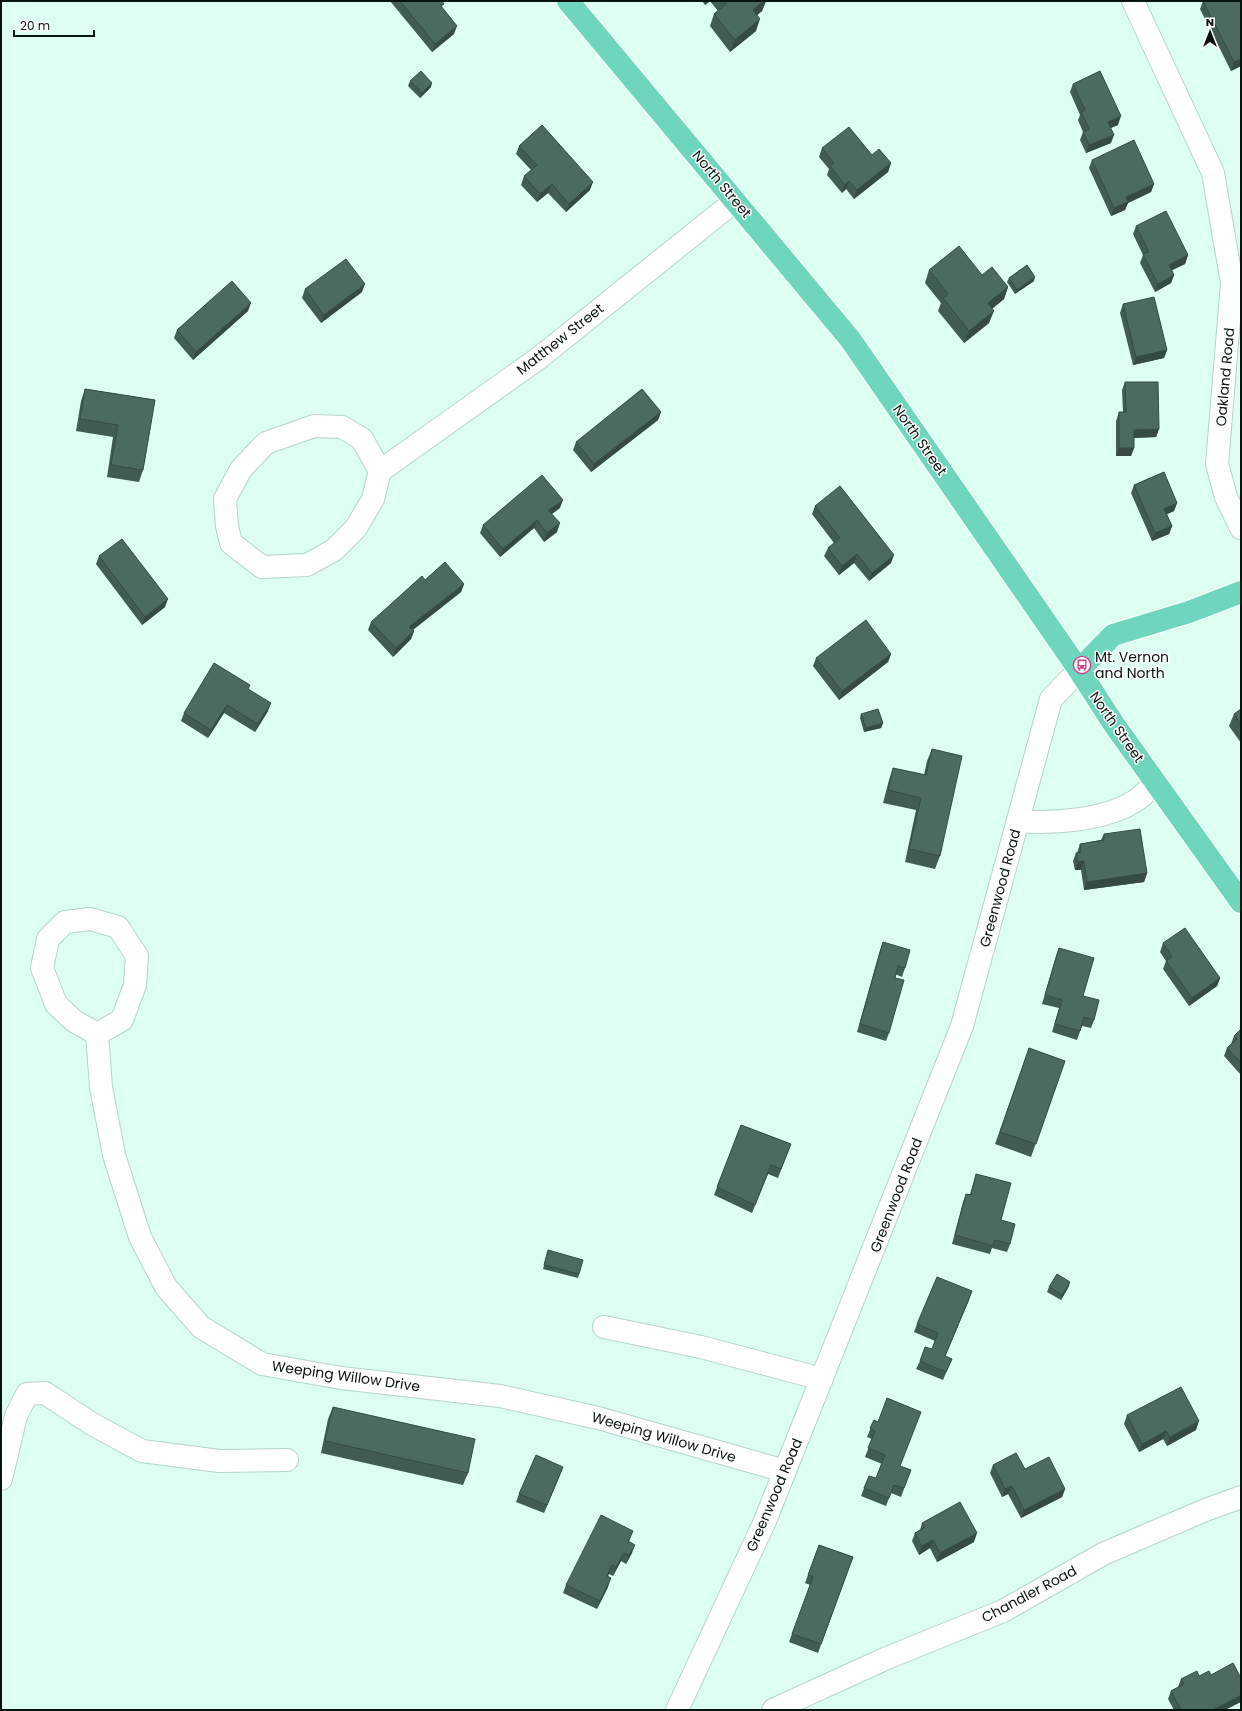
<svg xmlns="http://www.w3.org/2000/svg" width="1242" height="1711" font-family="Poppins,sans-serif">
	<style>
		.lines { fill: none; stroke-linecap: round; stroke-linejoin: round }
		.minor-casing { stroke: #b3d5c8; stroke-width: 24 }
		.major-casing { stroke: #fff; stroke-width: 24 }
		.minor { stroke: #fff; stroke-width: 22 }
		.major { stroke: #6fd6be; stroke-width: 22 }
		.wall { fill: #415c52 }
		.shaded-wall { fill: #354b42 }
		.building { fill: #4c6b5f; stroke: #354b42 }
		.labels { text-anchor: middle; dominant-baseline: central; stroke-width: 3; stroke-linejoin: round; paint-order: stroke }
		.street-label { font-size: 14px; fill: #07130e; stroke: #fff }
		.poi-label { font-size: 14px; fill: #07130e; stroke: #fff; text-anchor: start }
	</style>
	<rect width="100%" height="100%" fill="#dcfff1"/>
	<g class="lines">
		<defs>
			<path id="minor" d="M 1133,1 L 1213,173 L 1232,283 L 1217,464 L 1226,497 L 1241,528
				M 380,471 L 373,499 L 356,528 L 334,550 L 307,565 L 262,567 L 231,543 L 227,526 L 225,499 L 241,469 L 266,443 L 314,426 L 342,427 L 362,439 L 380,471 L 539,358 L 735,201
				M 1019,821 C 1053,824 1106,820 1135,801 C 1143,796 1149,789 1156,783
				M 90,919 L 118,927 L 137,956 L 135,985 L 122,1020 L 97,1034 L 74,1021 L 56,1004 L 42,968 L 48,939 L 65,922 Z
				M 97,1034 L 101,1087 L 114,1155 L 140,1237 L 166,1287 L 201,1327 L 262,1364 L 341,1378 L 500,1396 L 598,1418 L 785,1471
				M 604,1327 L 701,1347 L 822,1379
				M 1,1479 L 16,1416 L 27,1394 L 45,1393 L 92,1424 L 142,1451 L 219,1461 L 287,1460
				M 677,1710 L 765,1521 L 962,1026 L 1051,699 L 1079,670
				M 773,1710 L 887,1658 L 1003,1611 L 1103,1554 L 1203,1511 L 1241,1497"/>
			<path id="major" d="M 568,1 L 850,339 L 1079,670 L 1113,723 L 1241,902
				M 1079,670 L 1113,635 L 1189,612 L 1241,592"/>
		</defs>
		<!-- minor casing -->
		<use href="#minor" class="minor-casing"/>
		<!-- major casing -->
		<use href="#major" class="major-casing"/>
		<!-- minor -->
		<use href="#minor" class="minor"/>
		<!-- major -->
		<use href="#major" class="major"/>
	</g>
	<!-- wall -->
	<path class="wall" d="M 390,1 L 442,1 L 442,8 L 454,34 L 432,52 Z
		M 702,1 L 710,1 L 705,5 Z
		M 710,1 L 766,1 L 762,11 L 757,15 L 756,31 L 730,52 L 710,26 L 714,14 L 718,11 Z
		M 1203,1 L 1241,1 L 1241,66 L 1231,71 L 1200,9 Z
		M 410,81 L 431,87 L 420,98 L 408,86 Z
		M 1073,84 L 1118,125 L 1111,128 L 1111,143 L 1086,153 L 1080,140 L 1083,132 L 1078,120 L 1080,115 L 1070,92 Z
		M 519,146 L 590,190 L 566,212 L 548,193 L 537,202 L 521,185 L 524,176 L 531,170 L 516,154 Z
		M 822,148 L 872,155 L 891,163 L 888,172 L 854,199 L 846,189 L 842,193 L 827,175 L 829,169 L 819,157 Z
		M 1092,160 L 1154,184 L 1151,192 L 1128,203 L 1125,210 L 1111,216 L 1089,168 Z
		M 1136,226 L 1188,255 L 1185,264 L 1172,270 L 1174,275 L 1171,283 L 1155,292 L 1140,263 L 1143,255 L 1133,234 Z
		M 929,270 L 982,275 L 1008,287 L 1004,299 L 992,309 L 989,323 L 964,343 L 938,311 L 941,303 L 925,283 Z
		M 1009,278 L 1034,281 L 1015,294 L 1007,282 Z
		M 305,289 L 362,292 L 321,323 L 302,298 Z
		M 1123,304 L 1167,350 L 1164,358 L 1133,365 L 1120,313 Z
		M 248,311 L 193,360 L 174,338 L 177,330 Z
		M 1125,382 L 1159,429 L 1156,437 L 1134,438 L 1134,448 L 1131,456 L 1116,456 L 1116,421 L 1119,412 L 1123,412 L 1122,390 Z
		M 85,389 L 155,400 L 143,470 L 139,482 L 107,477 L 113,437 L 76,431 L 81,401 Z
		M 661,412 L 658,420 L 591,472 L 573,450 L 576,442 Z
		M 1134,485 L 1177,503 L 1174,511 L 1167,514 L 1172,526 L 1169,534 L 1152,541 L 1131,493 Z
		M 815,506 L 891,563 L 869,581 L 854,563 L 839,575 L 824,556 L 828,548 L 834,543 L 812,514 Z
		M 560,508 L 552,514 L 557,532 L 544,542 L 534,528 L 500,557 L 480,533 L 483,525 Z
		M 99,556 L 165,607 L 142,625 L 96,564 Z
		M 425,580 L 464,584 L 461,592 L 413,630 L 414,631 L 411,639 L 393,657 L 368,630 L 371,622 Z
		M 891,654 L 888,662 L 839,700 L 813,666 L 816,658 Z
		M 249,689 L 268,711 L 255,732 L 224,713 L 208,738 L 181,721 L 184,713 Z
		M 1241,709 L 1241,743 L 1229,726 L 1234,714 Z
		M 861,714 L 883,723 L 881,728 L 864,732 L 860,718 Z
		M 932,749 L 940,856 L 935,869 L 905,862 L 916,810 L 883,803 L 889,780 L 893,768 L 924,775 L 927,761 Z
		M 1104,834 L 1147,873 L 1144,882 L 1084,890 L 1081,870 L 1075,870 L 1073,861 L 1076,853 L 1077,853 L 1080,844 L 1101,840 Z
		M 883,942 L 905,968 L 902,977 L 895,974 L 895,978 L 889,1033 L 886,1041 L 857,1032 L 880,950 Z
		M 1163,943 L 1220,978 L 1217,986 L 1189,1006 L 1163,969 L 1166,961 L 1160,952 Z
		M 1059,948 L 1083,996 L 1094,1020 L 1091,1028 L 1082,1026 L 1077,1040 L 1052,1032 L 1059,1008 L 1042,1004 L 1056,956 Z
		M 1241,1029 L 1241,1075 L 1224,1056 L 1227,1048 L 1231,1044 L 1234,1036 Z
		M 1029,1048 L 1065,1061 L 1031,1157 L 995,1144 Z
		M 741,1125 L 791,1144 L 778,1178 L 768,1174 L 752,1213 L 714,1195 Z
		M 976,1174 L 1001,1220 L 1010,1244 L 1007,1252 L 992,1248 L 990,1254 L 952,1244 L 963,1202 L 966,1194 L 970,1194 Z
		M 548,1250 L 579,1274 L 578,1278 L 543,1269 Z
		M 1069,1286 L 1061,1300 L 1047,1292 L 1049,1287 Z
		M 969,1300 L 945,1356 L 952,1359 L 943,1380 L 916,1369 L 920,1361 L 932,1349 L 935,1341 L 914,1332 L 917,1324 Z
		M 333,1407 L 468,1473 L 463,1485 L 321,1453 L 328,1419 Z
		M 1127,1415 L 1196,1430 L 1167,1446 L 1163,1439 L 1139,1452 L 1124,1424 Z
		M 874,1420 L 900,1466 L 911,1470 L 901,1497 L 891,1493 L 886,1506 L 861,1496 L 864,1488 L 876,1478 L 882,1464 L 865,1457 L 872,1439 L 867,1437 Z
		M 993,1465 L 1025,1469 L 1065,1489 L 1062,1497 L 1021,1518 L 1008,1494 L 1002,1497 L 990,1473 Z
		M 563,1467 L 544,1513 L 516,1502 L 519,1494 Z
		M 922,1523 L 974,1542 L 937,1562 L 930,1548 L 919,1555 L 912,1541 L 915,1533 L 920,1530 Z
		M 633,1531 L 629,1542 L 632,1553 L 626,1564 L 621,1561 L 613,1576 L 609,1574 L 608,1577 L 608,1587 L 597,1609 L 563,1593 L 566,1585 Z
		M 819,1545 L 853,1557 L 818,1653 L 789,1642 L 810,1585 L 805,1583 Z
		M 1199,1676 L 1225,1710 L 1174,1710 L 1168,1699 L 1171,1691 L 1178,1687 L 1181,1679 Z"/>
	<!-- shaded-wall -->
	<path class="shaded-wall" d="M 706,1 L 710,1 L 705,5 Z
		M 764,1 L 766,1 L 762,11 L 749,22 L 753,10 Z
		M 760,19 L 756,31 L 730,52 L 735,40 Z
		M 457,26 L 454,34 L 432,52 L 435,44 Z
		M 1241,59 L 1241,66 L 1231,71 L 1234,62 Z
		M 432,83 L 431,87 L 420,98 L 422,93 Z
		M 1121,116 L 1118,125 L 1105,130 L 1108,122 Z
		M 1114,135 L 1111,143 L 1086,153 L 1089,145 Z
		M 891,163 L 888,172 L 854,199 L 857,190 Z
		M 849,181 L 846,189 L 842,193 L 845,185 Z
		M 593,182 L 590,190 L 566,212 L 569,204 Z
		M 552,184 L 548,193 L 537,202 L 540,194 Z
		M 1154,184 L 1151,192 L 1128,203 L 1125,210 L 1111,216 L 1114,208 L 1126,197 Z
		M 1188,255 L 1185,264 L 1166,273 L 1169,265 Z
		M 1174,275 L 1171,283 L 1155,292 L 1158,284 Z
		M 1035,277 L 1034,281 L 1015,294 L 1017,290 Z
		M 365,284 L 362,292 L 321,323 L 324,315 Z
		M 1008,287 L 1004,299 L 984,315 L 988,303 Z
		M 251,303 L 248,311 L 193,360 L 196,352 Z
		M 994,311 L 989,323 L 964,343 L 969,331 Z
		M 1167,350 L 1164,358 L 1133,365 L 1136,357 Z
		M 661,412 L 658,420 L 591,472 L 594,464 Z
		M 1159,429 L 1156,437 L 1131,438 L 1134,430 Z
		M 1119,448 L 1134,448 L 1131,456 L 1116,456 Z
		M 563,500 L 560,508 L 545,519 L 548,510 Z
		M 1177,503 L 1174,511 L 1161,517 L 1164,509 Z
		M 537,520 L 534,528 L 500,557 L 503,549 Z
		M 560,523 L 557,532 L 544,542 L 547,533 Z
		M 1172,526 L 1169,534 L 1152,541 L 1155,533 Z
		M 857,554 L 854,563 L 839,575 L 842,566 Z
		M 894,555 L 891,563 L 869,581 L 872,573 Z
		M 464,584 L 461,592 L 406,635 L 409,627 Z
		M 168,599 L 165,607 L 142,625 L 145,617 Z
		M 414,631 L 411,639 L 393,657 L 396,648 Z
		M 891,654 L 888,662 L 839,700 L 842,691 Z
		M 271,703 L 268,711 L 255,732 L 258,724 Z
		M 227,705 L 224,713 L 208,738 L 211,730 Z
		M 883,723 L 881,728 L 864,732 L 866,728 Z
		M 1084,861 L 1081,870 L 1075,870 L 1078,862 Z
		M 1147,873 L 1144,882 L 1084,890 L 1087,882 Z
		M 1220,978 L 1217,986 L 1189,1006 L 1192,998 Z
		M 1070,1282 L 1069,1286 L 1061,1300 L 1062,1295 Z
		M 972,1291 L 969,1300 L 942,1364 L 945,1356 Z
		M 1199,1421 L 1196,1430 L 1167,1446 L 1170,1437 Z
		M 1166,1431 L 1163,1439 L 1139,1452 L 1142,1444 Z
		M 563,1467 L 560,1475 L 544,1513 L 547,1505 Z
		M 1012,1486 L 1008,1494 L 1002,1497 L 1005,1489 Z
		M 1065,1489 L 1062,1497 L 1021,1518 L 1024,1510 Z
		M 977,1533 L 974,1542 L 937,1562 L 940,1553 Z
		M 933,1540 L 930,1548 L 919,1555 L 922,1546 Z
		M 635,1545 L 632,1553 L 626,1564 L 629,1555 Z
		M 624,1553 L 621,1561 L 613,1576 L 616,1567 Z
		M 611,1578 L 608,1587 L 597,1609 L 600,1601 Z
		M 1241,1695 L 1241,1702 L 1225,1710 L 1213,1710 Z"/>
	<!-- building -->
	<path class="building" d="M 400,1 L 442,1 L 444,4 L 441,6 L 457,26 L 435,44 Z
		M 724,1 L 764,1 L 753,10 L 760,19 L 735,40 L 714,14 L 726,4 Z
		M 1203,1 L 1241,1 L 1241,59 L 1234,62 Z
		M 421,71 L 432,83 L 422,93 L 410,81 Z
		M 1100,71 L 1121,116 L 1108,122 L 1114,135 L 1089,145 L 1083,132 L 1089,129 L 1081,112 L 1085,110 L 1073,84 Z
		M 542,125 L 593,182 L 569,204 L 552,184 L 540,194 L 524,176 L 537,165 L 519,146 Z
		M 849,127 L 872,155 L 879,149 L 891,163 L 857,190 L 849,181 L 845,185 L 830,166 L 834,163 L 822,148 Z
		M 1134,140 L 1154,184 L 1126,197 L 1128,202 L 1114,208 L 1092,160 Z
		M 1166,211 L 1188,255 L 1169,265 L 1174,275 L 1158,284 L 1143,254 L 1149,252 L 1136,226 Z
		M 959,246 L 982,275 L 992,267 L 1008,287 L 988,303 L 994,311 L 969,331 L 943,298 L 948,294 L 929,270 Z
		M 346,259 L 365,284 L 324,315 L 305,289 Z
		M 1027,265 L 1035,277 L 1017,290 L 1009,278 Z
		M 232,281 L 251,303 L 196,352 L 177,330 Z
		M 1154,297 L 1167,350 L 1136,357 L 1123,304 Z
		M 1125,382 L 1158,382 L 1159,429 L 1134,430 L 1134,448 L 1119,448 L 1119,412 L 1126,412 Z
		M 85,389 L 155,400 L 143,470 L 111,465 L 118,425 L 80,419 Z
		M 642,389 L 661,412 L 594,464 L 576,442 Z
		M 1164,472 L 1177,503 L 1164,509 L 1172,526 L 1155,533 L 1134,485 Z
		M 542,475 L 563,500 L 548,510 L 560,523 L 547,533 L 537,520 L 503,549 L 483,525 Z
		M 840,486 L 894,555 L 872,573 L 857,554 L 842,566 L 828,548 L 840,538 L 815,506 Z
		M 122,539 L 168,599 L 145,617 L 99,556 Z
		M 445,562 L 464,584 L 409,627 L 414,631 L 396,648 L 371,622 L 422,576 L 425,580 Z
		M 866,620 L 891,654 L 842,691 L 816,658 Z
		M 214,663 L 250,685 L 248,689 L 271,703 L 258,724 L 227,705 L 211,730 L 184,713 Z
		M 878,709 L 883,723 L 866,728 L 861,714 Z
		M 1241,709 L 1241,725 L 1234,714 Z
		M 932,749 L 962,756 L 940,856 L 909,849 L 921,798 L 888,790 L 893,768 L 926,775 Z
		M 1140,829 L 1147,873 L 1087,882 L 1084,861 L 1078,862 L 1076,853 L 1081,852 L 1080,844 L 1104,840 L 1104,834 Z
		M 1185,928 L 1220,978 L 1192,998 L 1166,961 L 1172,957 L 1163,943 Z
		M 883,942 L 910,950 L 905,968 L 898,966 L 895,978 L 904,980 L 889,1033 L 860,1024 Z
		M 1059,948 L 1094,958 L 1083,996 L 1099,1000 L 1094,1020 L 1084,1017 L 1080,1031 L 1055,1024 L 1062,1000 L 1045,995 Z
		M 1241,1029 L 1241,1063 L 1227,1048 L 1237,1039 L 1234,1036 Z
		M 1029,1048 L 1065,1061 L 1036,1144 L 1000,1132 Z
		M 741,1125 L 791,1144 L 781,1169 L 771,1165 L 755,1205 L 717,1187 Z
		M 976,1174 L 1011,1183 L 1001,1220 L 1015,1224 L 1010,1244 L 995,1240 L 993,1246 L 955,1235 L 966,1194 L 971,1195 Z
		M 548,1250 L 583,1260 L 579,1274 L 544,1265 Z
		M 1057,1274 L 1070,1282 L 1062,1295 L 1049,1287 Z
		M 937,1277 L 972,1291 L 945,1356 L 952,1359 L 946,1372 L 920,1361 L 925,1347 L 932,1349 L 938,1333 L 917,1324 Z
		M 1181,1387 L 1199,1421 L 1170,1437 L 1166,1431 L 1142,1444 L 1127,1415 Z
		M 887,1398 L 921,1412 L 900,1466 L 911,1470 L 904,1488 L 894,1485 L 889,1498 L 864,1488 L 869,1476 L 876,1478 L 885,1455 L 868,1448 L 875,1431 L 870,1428 L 874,1420 L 878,1422 Z
		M 333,1407 L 475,1439 L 468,1473 L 325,1441 Z
		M 1016,1453 L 1025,1469 L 1049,1457 L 1065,1489 L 1024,1510 L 1012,1486 L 1005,1489 L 993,1465 Z
		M 536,1455 L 563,1467 L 547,1505 L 519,1494 Z
		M 960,1502 L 977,1533 L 940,1553 L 933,1540 L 922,1546 L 915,1533 L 925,1527 L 922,1523 Z
		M 601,1515 L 633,1531 L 628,1541 L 635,1545 L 629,1555 L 624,1553 L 616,1567 L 612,1565 L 607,1576 L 611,1578 L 600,1601 L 566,1585 Z
		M 819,1545 L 853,1557 L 821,1644 L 792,1634 L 813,1577 L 808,1575 Z
		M 1233,1663 L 1241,1678 L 1241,1695 L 1213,1710 L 1181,1710 L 1171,1691 L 1184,1684 L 1181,1679 L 1197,1671 L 1199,1676 L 1209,1671 L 1211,1675 Z"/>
	<!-- icons -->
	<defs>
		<symbol id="bus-ring" viewBox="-11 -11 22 22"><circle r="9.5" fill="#fff" stroke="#c5448b" stroke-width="1.5"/><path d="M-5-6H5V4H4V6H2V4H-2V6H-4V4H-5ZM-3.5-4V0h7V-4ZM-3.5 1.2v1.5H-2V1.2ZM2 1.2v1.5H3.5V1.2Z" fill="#c5448b"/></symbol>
	</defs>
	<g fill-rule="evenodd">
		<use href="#bus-ring" x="1072" y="655" width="20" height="20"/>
	</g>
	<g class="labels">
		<!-- street labels -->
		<g class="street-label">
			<text transform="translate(722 184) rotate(50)">North Street</text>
			<text transform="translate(560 339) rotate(-38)">Matthew Street</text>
			<text transform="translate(1225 377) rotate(-85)">Oakland Road</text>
			<text transform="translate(920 440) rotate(55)">North Street</text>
			<text transform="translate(1117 727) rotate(55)">North Street</text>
			<text transform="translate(1000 888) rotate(-75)">Greenwood Road</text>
			<text transform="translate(896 1195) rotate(-69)">Greenwood Road</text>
			<text transform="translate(346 1376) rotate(8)">Weeping Willow Drive</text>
			<text transform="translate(664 1437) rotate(16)">Weeping Willow Drive</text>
			<text transform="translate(774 1495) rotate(-67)">Greenwood Road</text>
			<text transform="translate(1029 1594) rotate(-28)">Chandler Road</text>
		</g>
		<!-- poi labels -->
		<g class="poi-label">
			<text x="1095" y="657">Mt. Vernon<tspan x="1095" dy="16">and North</tspan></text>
		</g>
	</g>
	<!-- border -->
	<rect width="1242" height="1711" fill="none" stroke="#07130e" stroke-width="4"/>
	<!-- north arrow -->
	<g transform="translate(1210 32)" stroke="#ffffff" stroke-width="3" paint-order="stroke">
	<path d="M0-3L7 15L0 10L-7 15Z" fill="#07130e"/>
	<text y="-6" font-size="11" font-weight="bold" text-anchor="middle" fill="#07130e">N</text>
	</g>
	<!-- scale -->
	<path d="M14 30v6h80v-6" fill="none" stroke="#07130e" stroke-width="2"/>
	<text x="20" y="30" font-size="12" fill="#07130e" stroke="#ffffff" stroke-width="3" paint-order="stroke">20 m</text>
</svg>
